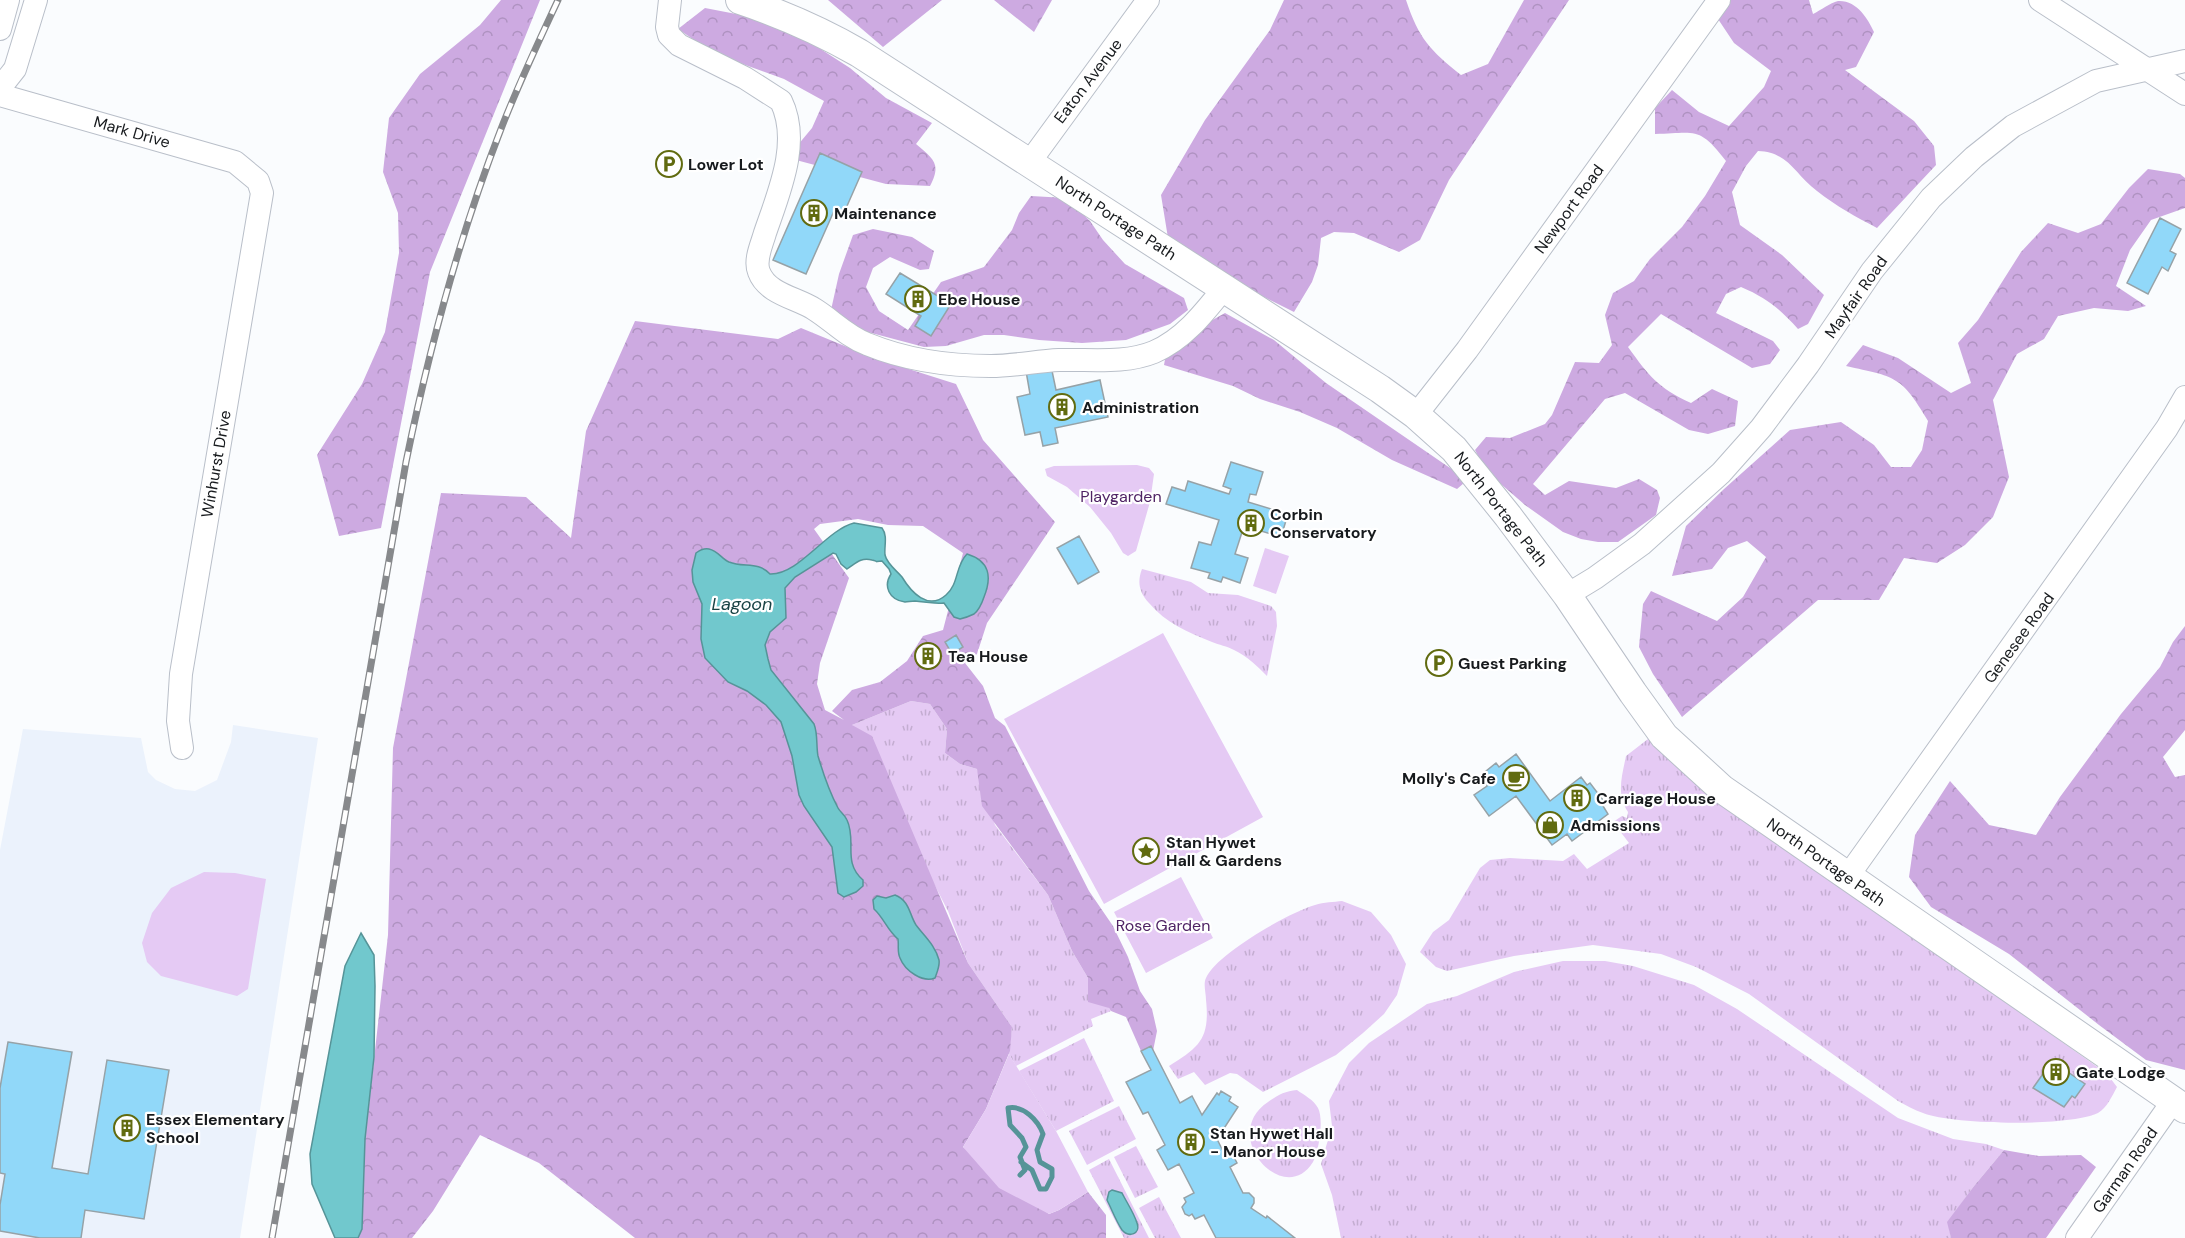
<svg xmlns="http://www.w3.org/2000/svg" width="2185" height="1238" font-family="'DM Sans',sans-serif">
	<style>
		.built { fill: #ebf2fc }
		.grass { fill: url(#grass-tufts) }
		.forest { fill: url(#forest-crowns); fill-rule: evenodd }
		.green { fill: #e5caf4 }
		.water { fill: #71c8cd; stroke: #569498; stroke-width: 1.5 }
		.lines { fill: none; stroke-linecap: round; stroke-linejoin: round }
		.stream { stroke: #569498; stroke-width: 5 }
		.building { fill: #91d8f9; stroke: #96a2a7; stroke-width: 1.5 }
		.minor-casing { stroke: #b9bfc9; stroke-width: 24 }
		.major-casing { stroke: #b9bfc9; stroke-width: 30 }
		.minor { stroke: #fff; stroke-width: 22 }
		.major { stroke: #fff; stroke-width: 28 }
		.rail-casing { stroke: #87898c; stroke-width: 7 }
		.rail { stroke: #fff; stroke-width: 4.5; stroke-dasharray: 14; stroke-linecap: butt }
		.labels { text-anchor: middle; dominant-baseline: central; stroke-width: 4.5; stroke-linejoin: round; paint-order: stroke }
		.street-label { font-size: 16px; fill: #171a1d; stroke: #fff }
		.poi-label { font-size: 16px; font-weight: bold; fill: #171a1d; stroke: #fff; text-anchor: start }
		.park-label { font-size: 16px; fill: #4f2364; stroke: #fff }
		.water-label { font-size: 18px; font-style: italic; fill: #194345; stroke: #fff }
	</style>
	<defs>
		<pattern id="grass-tufts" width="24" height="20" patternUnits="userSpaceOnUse" patternTransform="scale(1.5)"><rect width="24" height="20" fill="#e5caf4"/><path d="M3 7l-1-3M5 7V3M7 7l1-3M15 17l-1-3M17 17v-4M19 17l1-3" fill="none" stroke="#c4add1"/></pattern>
		<pattern id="forest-crowns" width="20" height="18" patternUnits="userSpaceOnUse" patternTransform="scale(1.5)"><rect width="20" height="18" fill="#cdaae1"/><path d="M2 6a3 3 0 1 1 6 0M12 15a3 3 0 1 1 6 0" fill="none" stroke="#af92c1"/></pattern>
	</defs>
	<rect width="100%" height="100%" fill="#fafcfe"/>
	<!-- built -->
	<path class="built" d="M 233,725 L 318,738 L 240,1238 L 0,1238 L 0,850 L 23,729 L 141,738 L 148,772 L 156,780 L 175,789 L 195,791 L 217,780 L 231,742 Z"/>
	<!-- grass -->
	<path class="grass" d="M 1142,569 L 1191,582 L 1208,593 L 1238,595 L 1271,606 L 1276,612 L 1277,626 L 1267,676 C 1257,666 1247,656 1234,650 C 1227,646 1219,645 1212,642 C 1187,632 1166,623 1149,603 C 1139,592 1137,582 1142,569 Z
		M 911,701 L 930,704 L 947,729 L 945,753 L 960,764 L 977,769 L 995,825 L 1048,895 L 1072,951 L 1088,978 L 1111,1011 L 1091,1019 L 1093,1026 L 1016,1066 L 1009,1054 L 1012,1027 L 968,963 L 948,911 L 852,725 Z
		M 1648,739 L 1953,965 L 2096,1066 L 2108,1075 L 2117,1087 C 2112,1096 2107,1108 2098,1113 C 2068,1127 1954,1125 1923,1113 C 1914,1110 1906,1105 1898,1101 L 1749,994 L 1696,967 L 1661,954 L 1593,945 L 1514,956 L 1447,971 L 1436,967 L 1420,952 L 1433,932 L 1449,920 L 1480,868 L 1490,860 L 1510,858 L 1563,861 L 1574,854 L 1587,869 L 1629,843 L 1613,822 L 1622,816 L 1627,818 L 1628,812 C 1616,794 1622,776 1626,756 Z
		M 1342,901 L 1371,912 L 1391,935 L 1406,964 L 1397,995 L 1384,1014 L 1363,1033 L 1336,1055 L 1263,1092 L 1237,1074 L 1230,1073 L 1205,1085 L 1194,1072 L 1178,1079 L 1169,1066 C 1200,1047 1210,1038 1206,1000 C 1206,993 1203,984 1206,978 C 1216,954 1290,912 1315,905 C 1324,902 1334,902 1342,901 Z
		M 1563,961 L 1605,961 L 1633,966 L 1694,985 L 1737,1009 L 1898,1118 L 1953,1139 L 1986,1144 L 2004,1150 L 1974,1186 L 1948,1222 L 1951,1238 L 1341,1238 L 1332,1195 L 1321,1164 L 1332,1126 L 1329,1101 L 1349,1063 L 1369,1043 L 1427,1004 L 1457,996 L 1514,972 Z
		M 1084,1038 L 1114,1101 L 1056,1131 L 1019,1071 Z
		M 1297,1090 C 1304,1095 1314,1100 1318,1108 C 1324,1119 1319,1151 1313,1162 C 1284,1209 1218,1135 1268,1102 C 1278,1095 1285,1091 1297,1090 Z
		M 1119,1106 L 1136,1139 L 1087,1165 L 1069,1131 Z
		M 1136,1146 L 1158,1187 L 1135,1198 L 1114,1157 Z
		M 1109,1159 L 1149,1238 L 1124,1238 L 1089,1170 Z
		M 1159,1197 L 1181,1238 L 1155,1238 L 1139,1208 Z"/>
	<!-- forest -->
	<path class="forest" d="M 501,0 L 540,0 L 430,272 L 381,528 L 339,536 L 317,455 L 362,384 L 385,332 L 399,253 L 398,213 L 383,172 L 389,118 L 420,74 L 480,25 Z
		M 828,0 L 942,0 L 883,47 Z
		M 994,0 L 1052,0 L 1034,32 Z
		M 1284,0 L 1406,0 C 1419,39 1430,50 1461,75 L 1488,64 L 1524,0 L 1569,0 L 1449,180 L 1420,240 L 1399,252 L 1354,233 L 1334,232 L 1321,238 L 1318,265 L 1312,282 L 1294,312 L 1256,293 L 1168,238 L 1161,195 L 1205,120 L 1270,30 Z
		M 1731,0 L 1809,0 L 1813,14 C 1821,10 1830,3 1838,1 C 1857,0 1868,19 1874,32 L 1856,67 L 1845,70 L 1914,121 L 1934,146 L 1936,165 L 1877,228 C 1856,217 1836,206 1817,191 C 1795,175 1789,152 1758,151 L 1746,166 L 1732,192 L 1740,225 L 1782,255 L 1824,295 L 1808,324 L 1798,329 C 1780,309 1767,298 1741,287 L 1726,294 L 1716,313 L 1773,341 L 1780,350 L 1770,364 L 1752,368 L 1661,314 L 1628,347 C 1649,376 1658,388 1691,403 L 1712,389 L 1738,401 L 1735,426 L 1708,434 L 1689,430 L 1625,393 L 1605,399 L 1533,484 L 1545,495 L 1569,481 L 1616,488 L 1639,479 L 1657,490 L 1660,498 L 1656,515 L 1618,542 L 1598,542 L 1581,539 L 1563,532 L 1525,505 L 1486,471 L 1475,450 L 1486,437 L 1510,438 L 1545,424 L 1552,415 L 1575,362 L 1599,363 L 1612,345 L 1605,315 L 1613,293 L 1634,281 L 1650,259 L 1682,227 L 1705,196 L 1726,161 C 1699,126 1696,133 1655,134 L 1655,108 L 1672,90 L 1699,112 L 1729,126 L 1764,87 L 1771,71 L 1734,43 L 1718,19 Z
		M 705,8 L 762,19 L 819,48 L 850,68 L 886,98 L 932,123 L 916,144 C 933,159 942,163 930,186 L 886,184 L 796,160 L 797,146 L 812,128 L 824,101 L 784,79 L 715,54 L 678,29 Z
		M 2148,169 L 2180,174 L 2185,178 L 2185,208 L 2151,220 L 2130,250 L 2116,286 L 2146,306 L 2128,311 L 2094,308 L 2058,316 L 2044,339 L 2017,354 L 1993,400 L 2009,477 L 1993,517 L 1965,545 L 1937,563 L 1904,558 L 1879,600 L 1818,600 L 1682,717 L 1653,674 L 1639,647 L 1643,604 L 1651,591 L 1717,621 L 1743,597 L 1766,557 L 1747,541 L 1728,548 L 1712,569 L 1672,576 L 1686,526 L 1724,489 L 1790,430 L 1841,422 L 1874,445 L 1891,467 L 1911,467 L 1922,450 L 1928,421 C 1901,375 1895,377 1846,366 L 1863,345 L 1898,358 L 1951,393 L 1971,383 L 1958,343 L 1978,320 L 2021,252 L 2048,223 L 2078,233 L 2101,224 L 2129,188 Z
		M 1031,196 L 1066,198 L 1090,221 L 1103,240 L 1125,264 L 1184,298 L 1188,310 L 1170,324 L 1126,340 L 1082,343 L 1039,340 L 1004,335 L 984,335 L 946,346 L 924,347 L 845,326 L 831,310 L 839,274 L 853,235 L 873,229 L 912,237 L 934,251 L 929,269 L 920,270 L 890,257 L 873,268 L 866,287 L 879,311 L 908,330 L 941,282 L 984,267 L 1012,230 L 1019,213 Z
		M 1225,313 L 1274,340 L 1326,383 L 1453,470 L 1464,483 L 1457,489 L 1392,460 L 1337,428 L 1300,412 L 1260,399 L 1233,386 L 1164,365 L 1166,354 L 1200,327 Z
		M 635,321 L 778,339 L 801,328 L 874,358 L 956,384 L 983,440 L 1055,522 L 987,623 L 977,654 L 965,663 L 983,686 L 995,718 L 1005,726 L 1089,891 L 1113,926 L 1128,957 L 1140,991 L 1152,1009 L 1157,1031 L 1153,1051 L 1151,1046 L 1141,1051 L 1126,1017 L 1111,1011 L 1109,1008 L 1088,1002 L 1088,978 L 1072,951 L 1048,895 L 982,806 L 977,769 L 960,764 L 945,753 L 947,729 L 930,704 L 911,701 L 852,725 L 872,736 L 968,963 L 1012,1027 L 1010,1051 L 986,1109 L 963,1147 L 1049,1214 L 1059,1210 L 1088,1192 L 1106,1215 L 1106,1238 L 635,1238 L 539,1163 L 480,1135 L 433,1211 L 412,1238 L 358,1238 L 362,1229 L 365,1139 L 388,935 L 393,748 L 441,493 L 526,497 L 571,538 L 586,431 ZM 858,519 L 888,525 L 923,526 L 963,553 L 943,630 L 923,636 L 907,661 L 880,682 L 852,690 L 832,711 L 844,720 L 825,710 L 817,684 L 820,663 L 849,578 L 814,529 L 820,524 Z
		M 2185,626 L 2185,730 L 2163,757 L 2175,777 L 2185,775 L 2185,1070 L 2146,1060 L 2099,1025 L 2009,954 L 1931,907 L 1909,877 L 1915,835 L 1950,781 L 1989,825 L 2036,835 L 2060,797 L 2121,714 L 2160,667 L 2173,642 Z
		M 2004,1150 L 2039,1156 L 2081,1155 L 2096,1167 L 2046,1238 L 1951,1238 L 1947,1222 L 1974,1186 Z"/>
	<!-- green -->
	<path class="green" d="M 1137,465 L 1149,468 L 1154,474 L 1150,502 L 1136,551 L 1128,556 L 1123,553 L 1111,533 L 1090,507 L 1067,487 L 1047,476 L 1045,469 L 1054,466 Z
		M 1265,548 L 1289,556 L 1276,594 L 1253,586 Z
		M 1163,633 L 1263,817 L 1104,904 L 1004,719 Z
		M 204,872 L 235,873 L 266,879 L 248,989 L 237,996 L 161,976 L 147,962 L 142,943 L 152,913 L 171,888 Z
		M 1181,877 L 1213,938 L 1146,973 L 1114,912 Z
		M 1009,1054 L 1056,1131 L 1088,1192 L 1059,1210 L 1049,1214 L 999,1188 L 963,1147 L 986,1109 Z"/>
	<!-- water -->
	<path class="water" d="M 854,523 L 882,528 C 888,536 884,546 885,555 C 887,564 897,571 902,577 C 911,592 928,611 946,595 C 959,584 955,566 967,554 C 990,561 992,577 984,597 C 982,603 979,610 974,614 C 970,616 964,618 960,619 L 954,617 L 944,603 C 932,604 926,602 915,601 C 911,601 908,602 905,602 C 889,600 883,586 891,574 L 889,569 L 882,561 C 872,562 881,562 872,560 C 861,557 856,563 847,569 L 841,564 L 836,554 L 833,553 L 795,577 L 785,588 L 786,618 L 770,632 L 765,645 L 768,659 L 771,670 L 814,724 C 818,734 816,745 818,756 C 823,773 830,793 838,808 C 840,812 845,815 847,820 C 857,841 842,862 863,880 L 863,886 L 856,892 L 844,897 L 838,893 L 832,847 L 804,806 L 799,795 L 792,756 L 781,722 L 766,705 L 747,691 L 728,682 L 705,658 L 701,639 L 702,604 L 693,582 L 692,570 L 696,553 C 700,550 704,548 709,549 C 718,551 722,559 729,562 C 744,568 758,561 770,574 C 799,575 826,530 854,523 Z
		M 895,895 C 910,901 909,914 916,925 C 925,937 935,945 939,960 C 940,966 937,972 935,978 C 923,983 905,971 900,958 C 897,952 899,945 898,939 C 887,930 884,918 874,909 L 873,900 L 877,896 L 886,898 Z
		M 361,933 L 374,955 L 375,986 L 374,1057 L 365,1139 L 362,1229 L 358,1238 L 335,1238 L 312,1184 L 310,1154 L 345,966 Z
		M 1112,1190 L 1122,1193 C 1127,1203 1134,1213 1137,1223 C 1141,1234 1129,1238 1122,1230 C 1116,1221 1112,1210 1107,1200 L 1109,1192 Z"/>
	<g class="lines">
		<!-- stream -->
		<path class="stream" d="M 1020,1175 L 1025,1170 L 1020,1157 L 1026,1147 L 1022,1138 L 1010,1125 L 1008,1108 C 1023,1105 1038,1120 1043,1134 L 1037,1150 L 1040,1162 L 1052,1169 L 1052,1177 L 1046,1189 L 1040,1189 L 1032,1170 L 1021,1162"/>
	</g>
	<!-- building -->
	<path class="building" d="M 820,153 L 862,172 L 843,215 L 834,211 L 806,274 L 773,260 Z
		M 2160,218 L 2181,229 L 2170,251 L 2176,254 L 2168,271 L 2162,267 L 2148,294 L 2127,283 Z
		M 900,273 L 951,304 L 931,336 L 915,326 L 921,316 L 886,294 Z
		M 1051,366 L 1056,390 L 1100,380 L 1108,417 L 1055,428 L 1058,443 L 1043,446 L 1040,432 L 1025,435 L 1017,397 L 1030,394 L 1026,371 Z
		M 1231,462 L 1263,472 L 1256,495 L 1250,494 L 1248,502 L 1288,514 L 1281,537 L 1244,526 L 1235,554 L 1248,558 L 1240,583 L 1223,577 L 1221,582 L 1208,578 L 1210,573 L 1191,568 L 1199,542 L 1211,545 L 1219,520 L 1166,504 L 1172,487 L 1185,491 L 1188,481 L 1229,494 L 1231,489 L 1223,486 Z
		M 1079,536 L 1099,572 L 1078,584 L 1057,548 Z
		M 956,635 L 963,647 L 952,654 L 945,642 Z
		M 931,647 L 937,660 L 925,666 L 919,653 Z
		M 1516,754 L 1550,801 L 1581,777 L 1587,785 L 1590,783 L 1606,804 L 1603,806 L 1608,814 L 1572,841 L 1567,834 L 1552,845 L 1516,796 L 1489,816 L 1474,795 L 1487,786 L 1480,776 L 1496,763 L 1499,767 Z
		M 8,1042 L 72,1052 L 52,1168 L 88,1174 L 107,1060 L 169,1070 L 144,1219 L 85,1210 L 81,1238 L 40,1238 L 0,1231 L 0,1205 L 5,1174 L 0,1173 L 0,1088 Z
		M 1151,1046 L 1180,1103 L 1192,1096 L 1202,1115 L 1217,1093 L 1219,1095 L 1221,1091 L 1231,1097 L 1229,1101 L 1238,1107 L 1217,1139 L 1222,1149 L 1228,1146 L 1237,1163 L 1230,1167 L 1243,1193 L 1249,1193 L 1254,1198 L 1254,1203 L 1251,1208 L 1266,1218 L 1267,1216 L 1295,1238 L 1216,1238 L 1204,1215 L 1195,1219 L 1192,1214 L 1189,1216 L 1185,1214 L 1182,1207 L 1186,1202 L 1184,1198 L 1194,1193 L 1179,1164 L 1168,1170 L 1157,1150 L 1165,1145 L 1148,1112 L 1143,1114 L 1126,1082 L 1151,1070 L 1141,1051 Z
		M 2052,1061 L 2085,1084 L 2075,1098 L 2072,1096 L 2064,1107 L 2033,1088 Z"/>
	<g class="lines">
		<defs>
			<path id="minor" d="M 670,0 L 667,27 L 669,35 L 679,45 L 745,78 L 781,101 C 801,142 779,192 765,233 C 762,244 754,260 759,272 C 767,294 797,298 814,309 C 832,320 846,336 867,344 C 906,360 949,366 991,366 C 1014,366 1037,361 1059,360 C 1090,359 1125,364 1154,352 C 1184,339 1204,313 1224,288
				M 2040,0 L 2185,94
				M 0,29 L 8,0
				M 0,88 L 15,69 L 36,0
				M 0,95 L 235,162 L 258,181 L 262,193 L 181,674 L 178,721 L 182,748
				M 1029,163 L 1148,0
				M 1416,415 L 1467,350 L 1719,0
				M 1567,595 L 1595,578 L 1642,544 L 1721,473 L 1761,428 L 1808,365 L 1872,271 L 1931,198 L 1974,157 L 2013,126 L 2096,81 L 2185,61
				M 1848,876 L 2167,428 L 2185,397
				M 2077,1238 L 2173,1101"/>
			<path id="major" d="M 740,0 C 782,14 821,31 859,53 L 1380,389 L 1416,415 L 1454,449 L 1508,516 L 1567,595 L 1633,693 L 1664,736 L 1722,789 L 2185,1109"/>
		</defs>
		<!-- minor casing -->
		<use href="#minor" class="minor-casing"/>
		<!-- major casing -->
		<use href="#major" class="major-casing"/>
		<!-- minor -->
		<use href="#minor" class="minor"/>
		<!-- major -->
		<use href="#major" class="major"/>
		<defs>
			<path id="rail" d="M 272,1238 L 406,462 C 429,349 459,237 501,129 C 518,85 538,43 558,0"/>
		</defs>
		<!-- rail casing -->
		<use href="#rail" class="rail-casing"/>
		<!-- rail -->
		<use href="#rail" class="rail"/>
	</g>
	<!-- icons -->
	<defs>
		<symbol id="parking-ring" viewBox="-11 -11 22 22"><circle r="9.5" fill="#fff" stroke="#616b10" stroke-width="1.5"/><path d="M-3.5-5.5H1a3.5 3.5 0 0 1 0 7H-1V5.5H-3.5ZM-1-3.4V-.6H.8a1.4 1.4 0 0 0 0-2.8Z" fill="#616b10"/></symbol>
		<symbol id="building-ring" viewBox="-11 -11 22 22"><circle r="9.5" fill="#fff" stroke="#616b10" stroke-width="1.5"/><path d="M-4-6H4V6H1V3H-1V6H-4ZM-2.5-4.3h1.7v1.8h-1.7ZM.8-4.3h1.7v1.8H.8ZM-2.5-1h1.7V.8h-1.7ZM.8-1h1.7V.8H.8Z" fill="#616b10"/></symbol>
		<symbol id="cafe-ring" viewBox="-11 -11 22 22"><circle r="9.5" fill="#fff" stroke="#616b10" stroke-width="1.5"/><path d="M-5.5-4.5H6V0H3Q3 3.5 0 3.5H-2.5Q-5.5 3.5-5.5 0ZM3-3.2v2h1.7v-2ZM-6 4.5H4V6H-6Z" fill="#616b10"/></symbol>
		<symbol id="shop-ring" viewBox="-11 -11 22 22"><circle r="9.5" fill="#fff" stroke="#616b10" stroke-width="1.5"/><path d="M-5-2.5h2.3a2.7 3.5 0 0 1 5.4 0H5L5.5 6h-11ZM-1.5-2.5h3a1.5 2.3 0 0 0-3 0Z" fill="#616b10"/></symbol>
		<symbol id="sight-ring" viewBox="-11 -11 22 22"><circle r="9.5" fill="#fff" stroke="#616b10" stroke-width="1.5"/><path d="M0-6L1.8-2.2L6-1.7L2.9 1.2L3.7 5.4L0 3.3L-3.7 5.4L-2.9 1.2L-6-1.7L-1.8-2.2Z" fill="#616b10"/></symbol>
	</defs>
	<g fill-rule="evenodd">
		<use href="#parking-ring" x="654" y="149" width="30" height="30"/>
		<use href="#building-ring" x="799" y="198" width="30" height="30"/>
		<use href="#building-ring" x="903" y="284" width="30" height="30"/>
		<use href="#building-ring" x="1047" y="392" width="30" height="30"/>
		<use href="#building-ring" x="1236" y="508" width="30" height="30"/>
		<use href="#building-ring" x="913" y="641" width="30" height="30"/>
		<use href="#parking-ring" x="1424" y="648" width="30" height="30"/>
		<use href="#cafe-ring" x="1501" y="763" width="30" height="30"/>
		<use href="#building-ring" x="1562" y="783" width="30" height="30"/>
		<use href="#shop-ring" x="1535" y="810" width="30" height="30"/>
		<use href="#sight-ring" x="1131" y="836" width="30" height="30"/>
		<use href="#building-ring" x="2041" y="1057" width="30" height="30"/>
		<use href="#building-ring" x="112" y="1113" width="30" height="30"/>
		<use href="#building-ring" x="1176" y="1127" width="30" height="30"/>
	</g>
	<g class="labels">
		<!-- street labels -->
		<g class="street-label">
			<text transform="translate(1088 81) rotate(-53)">Eaton Avenue</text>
			<text transform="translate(132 132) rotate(16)">Mark Drive</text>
			<text transform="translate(1569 209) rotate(-54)">Newport Road</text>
			<text transform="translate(1116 218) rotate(33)">North Portage Path</text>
			<text transform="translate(1856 297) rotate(-55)">Mayfair Road</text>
			<text transform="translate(216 464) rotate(-80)">Winhurst Drive</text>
			<text transform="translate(1501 509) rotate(52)">North Portage Path</text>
			<text transform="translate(2019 638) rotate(-54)">Genesee Road</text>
			<text transform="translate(1826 862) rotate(35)">North Portage Path</text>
			<text transform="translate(2125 1170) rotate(-55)">Garman Road</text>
		</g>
		<!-- poi labels -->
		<g class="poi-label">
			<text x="688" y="164">Lower Lot</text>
			<text x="834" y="213">Maintenance</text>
			<text x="938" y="299">Ebe House</text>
			<text x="1082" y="407">Administration</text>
			<text x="1270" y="514">Corbin<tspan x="1270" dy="18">Conservatory</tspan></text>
			<text x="948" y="656">Tea House</text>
			<text x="1458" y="663">Guest Parking</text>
			<text x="1496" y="778" text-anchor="end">Molly's Cafe</text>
			<text x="1596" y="798">Carriage House</text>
			<text x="1570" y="825">Admissions</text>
			<text x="1166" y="842">Stan Hywet<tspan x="1166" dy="18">Hall &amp; Gardens</tspan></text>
			<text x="2076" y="1072">Gate Lodge</text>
			<text x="146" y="1119">Essex Elementary<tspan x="146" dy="18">School</tspan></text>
			<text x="1210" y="1133">Stan Hywet Hall<tspan x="1210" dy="18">- Manor House</tspan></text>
		</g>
		<!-- park labels -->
		<g class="park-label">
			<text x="1121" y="496">Playgarden</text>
			<text x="1163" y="925">Rose Garden</text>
		</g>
		<!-- water labels -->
		<g class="water-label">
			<text x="742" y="604">Lagoon</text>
		</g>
	</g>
</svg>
